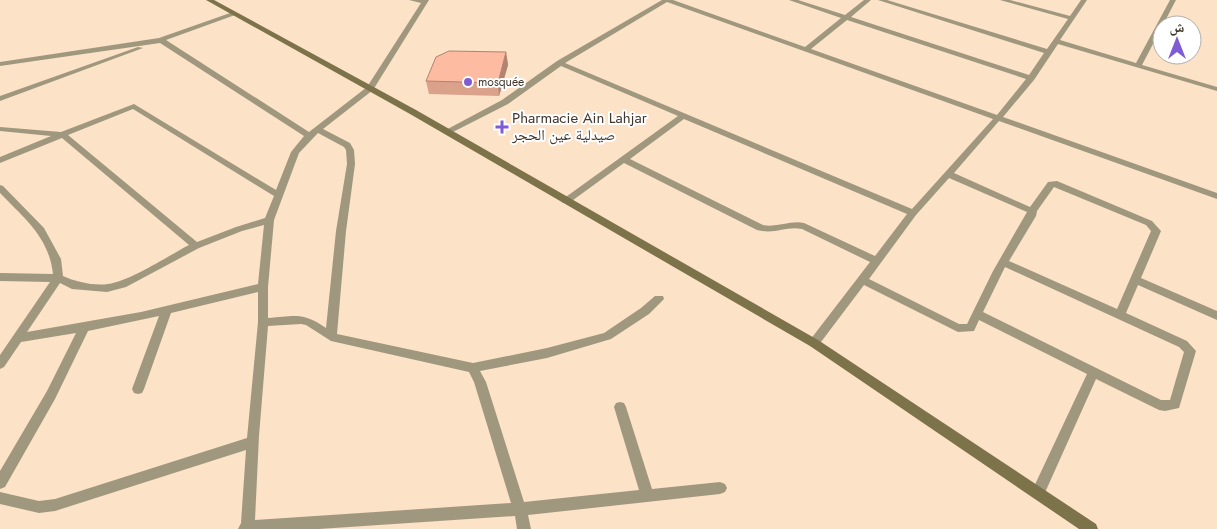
<svg xmlns="http://www.w3.org/2000/svg" width="1217" height="529" font-family="Jost,'Noto Naskh Arabic',sans-serif">
	<style>
		.lines { fill: none; stroke-linecap: round; stroke-linejoin: round }
		.street { fill: #a0987e; fill-rule: evenodd }
		.secondary { fill: #7d734b; fill-rule: evenodd }
		.wall { fill: #daa18b }
		.shaded-wall { fill: #b18371 }
		.building { fill: #fdbba2; stroke: #b18371 }
		.poi-dot { fill: #7f5bd5; stroke: #fff; stroke-width: 2 }
		.labels { text-anchor: middle; dominant-baseline: central; stroke-width: 4; stroke-linejoin: round; paint-order: stroke }
		.far-poi-label { font-size: 12px; fill: #41372d; stroke: #fff; text-anchor: start }
		.poi-label { font-size: 15px; fill: #41372d; stroke: #fff; text-anchor: start }
	</style>
	<rect width="100%" height="100%" fill="#fce2c7"/>
	<g class="lines">
		<!-- street -->
		<path class="street" d="M 409,0 L 429,0 L 373,90 L 323,129 L 350,143 L 354,150 L 355,164 L 346,231 L 337,334 L 473,363 L 547,348 L 604,333 L 641,308 L 655,296 L 663,296 L 664,299 L 649,314 L 611,339 L 547,358 L 480,371 L 486,382 L 524,502 L 639,490 L 614,407 L 616,403 L 620,402 L 624,403 L 626,407 L 652,489 L 720,482 L 725,484 L 727,488 L 725,492 L 720,494 L 528,515 L 531,529 L 517,529 L 515,516 L 319,529 L 238,529 L 241,523 L 246,450 L 55,511 L 39,513 L 0,504 L 0,492 L 39,501 L 55,499 L 247,438 L 258,322 L 258,292 L 171,313 L 144,389 L 142,393 L 138,394 L 134,393 L 132,389 L 159,316 L 88,331 L 55,399 L 5,487 L 0,489 L 0,471 L 47,391 L 76,333 L 21,342 L 4,367 L 0,369 L 0,355 L 50,282 L 0,281 L 0,273 L 53,274 C 49,237 24,218 0,193 L 0,185 L 3,186 L 44,228 L 61,259 L 63,276 C 76,282 94,286 108,284 C 130,281 168,256 189,245 L 62,138 L 0,163 L 0,157 L 51,136 L 0,131 L 0,127 L 61,132 L 134,104 L 276,190 L 291,152 L 304,136 L 160,43 L 0,66 L 0,62 L 159,38 L 233,12 L 235,13 L 235,15 L 166,40 L 309,132 L 367,87 L 421,3 ZM 133,109 L 274,196 L 265,218 L 236,227 L 197,242 L 68,135 ZM 318,133 L 344,147 L 346,150 L 347,164 L 336,231 L 326,328 C 303,312 295,316 268,318 L 268,287 L 274,220 L 299,153 ZM 264,225 L 258,284 L 141,312 L 27,332 L 60,283 L 72,289 L 107,292 L 126,287 L 199,248 L 242,231 ZM 301,324 L 306,325 L 331,341 L 469,372 L 474,382 L 511,503 L 255,520 L 259,436 L 268,326 Z
			M 662,0 L 673,0 L 805,47 L 841,18 L 789,0 L 798,0 L 845,15 L 864,0 L 871,0 L 851,17 L 1029,75 L 1044,53 L 878,0 L 887,0 L 1047,49 L 1068,19 L 1000,0 L 1010,0 L 1070,16 L 1081,0 L 1087,0 L 1060,40 L 1136,63 L 1170,0 L 1176,0 L 1142,65 L 1217,87 L 1217,91 L 1058,44 L 1034,80 L 1003,117 L 1217,193 L 1217,199 L 999,121 L 954,173 L 1030,207 L 1048,182 L 1057,181 L 1152,221 L 1161,231 L 1141,278 L 1217,311 L 1217,320 L 1138,285 L 1126,313 L 1187,341 L 1196,351 L 1179,408 L 1165,411 L 1159,410 L 1096,379 L 1043,497 L 1038,499 L 1033,497 L 1031,493 L 1087,374 L 979,320 L 974,331 L 958,332 L 864,285 L 818,346 L 814,347 L 810,346 L 808,343 L 810,340 L 870,262 L 802,229 C 785,226 775,235 757,230 L 624,163 L 569,203 L 563,203 L 561,201 L 563,199 L 678,116 L 561,66 L 508,104 L 449,134 L 446,134 L 442,132 L 502,100 L 557,61 ZM 667,2 L 993,119 L 912,209 L 565,63 ZM 847,20 L 1026,79 L 997,115 L 811,49 ZM 684,119 L 907,214 L 875,256 L 804,223 C 790,220 777,228 763,225 L 630,159 ZM 949,178 L 1027,212 L 993,271 L 967,324 L 959,324 L 869,279 L 916,215 ZM 1054,187 L 1146,225 L 1151,231 L 1117,309 L 1009,261 L 1036,216 L 1037,211 ZM 1005,267 L 1179,347 L 1184,352 L 1170,400 L 1161,400 L 983,312 Z
			M 138,47 L 143,48 L 0,101 L 0,96 Z"/>
		<!-- secondary -->
		<path class="secondary" d="M 206,0 L 214,0 L 416,110 L 818,340 L 1096,524 L 1098,529 L 1079,529 L 810,346 L 410,114 Z"/>
	</g>
	<!-- wall -->
	<path class="wall" d="M 506,52 L 508,65 L 499,96 L 429,94 L 426,81 Z"/>
	<!-- shaded-wall -->
	<path class="shaded-wall" d="M 506,52 L 508,65 L 499,96 L 498,83 Z"/>
	<!-- building -->
	<path class="building" d="M 449,51 L 506,52 L 498,83 L 426,81 L 436,57 Z"/>
	<!-- markers -->
	<g class="poi-dot">
		<circle cx="468" cy="82" r="5"/>
		<path d="M499.5 119.5h5v5h5v5h-5v5h-5v-5h-5v-5h5z"/>
	</g>
	<g class="labels">
		<!-- far-poi labels -->
		<g class="far-poi-label">
			<text x="478" y="82">mosquée</text>
		</g>
		<!-- poi labels -->
		<g class="poi-label">
			<text x="512" y="118">Pharmacie Ain Lahjar<tspan x="512" dy="17">صيدلية عين الحجر</tspan></text>
		</g>
	</g>
	<!-- north arrow -->
	<g transform="translate(1177 40)"><circle r="24" fill="#ffffff" stroke="#b3afab"/>
	<path d="M0-4L9 19L0 12L-9 19Z" fill="#7f5bd5"/>
	<text y="-8" font-size="14" font-weight="bold" text-anchor="middle" fill="#41372d">ش</text>
	</g>
</svg>
